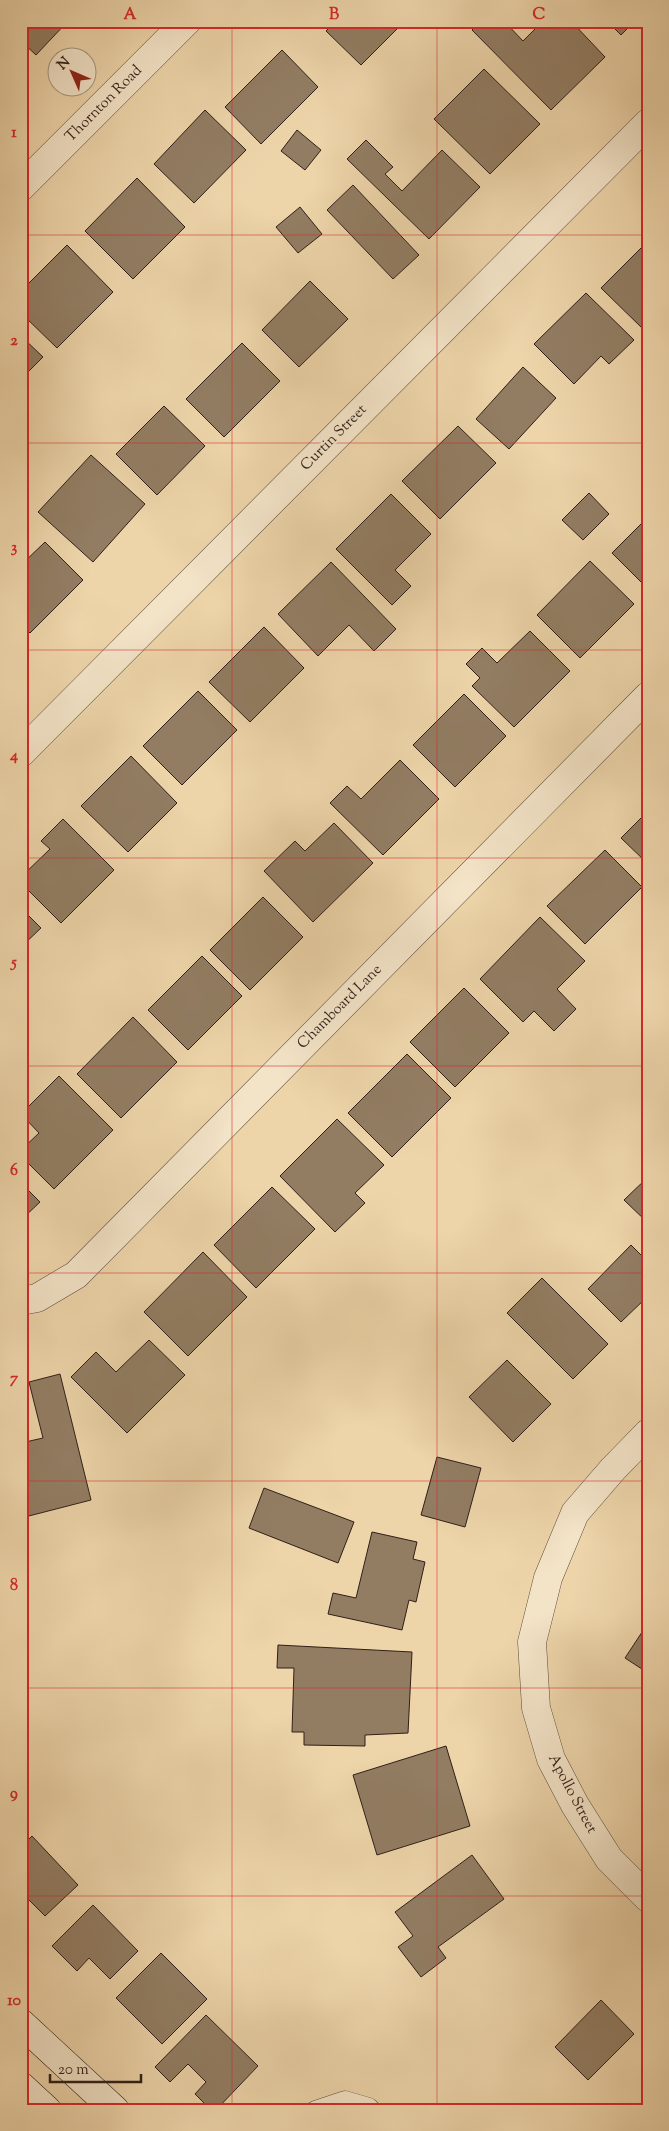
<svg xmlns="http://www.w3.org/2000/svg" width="669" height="2131" font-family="'Sorts Mill Goudy',serif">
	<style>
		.building { fill: #927d63; stroke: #2f1f18 }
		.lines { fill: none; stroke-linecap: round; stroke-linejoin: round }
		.service-casing { stroke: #5e4c3c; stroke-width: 19 }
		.minor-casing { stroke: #5e4c3c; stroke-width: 29 }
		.secondary-casing { stroke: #2f1f18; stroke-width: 29 }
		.service { stroke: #f3e3c7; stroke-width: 18 }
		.minor { stroke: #f3e3c7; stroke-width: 28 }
		.secondary { stroke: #f3e3c7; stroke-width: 28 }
		.grid { fill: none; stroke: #d62828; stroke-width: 1; stroke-opacity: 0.55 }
		.labels { text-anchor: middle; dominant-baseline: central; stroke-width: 4; stroke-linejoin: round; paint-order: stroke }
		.street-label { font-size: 15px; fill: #2f1f18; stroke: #f3e3c7 }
		.neatline { fill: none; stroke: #d62828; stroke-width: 2 }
		.grid-label { font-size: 16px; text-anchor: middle; font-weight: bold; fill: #d62828 }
	</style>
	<rect width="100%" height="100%" fill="#edd4a9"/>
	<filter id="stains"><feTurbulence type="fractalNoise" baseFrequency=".004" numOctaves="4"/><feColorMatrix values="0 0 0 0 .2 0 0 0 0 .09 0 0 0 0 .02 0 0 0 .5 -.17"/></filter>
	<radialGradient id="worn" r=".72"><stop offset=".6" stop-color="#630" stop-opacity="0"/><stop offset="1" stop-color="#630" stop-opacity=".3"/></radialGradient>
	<!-- building -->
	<path class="building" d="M 21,21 L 68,21 L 36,55 L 21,41 Z
		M 336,21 L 405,21 L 361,65 L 326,31 Z
		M 481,21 L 504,21 L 523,41 L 543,21 L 571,21 L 605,57 L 551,110 L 472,30 Z
		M 607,21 L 635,21 L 621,35 Z
		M 282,50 L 318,87 L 261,144 L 225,107 Z
		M 484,69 L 540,124 L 490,174 L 434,119 Z
		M 205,110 L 246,150 L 194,203 L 154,164 Z
		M 297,130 L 321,150 L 305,170 L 281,151 Z
		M 366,140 L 393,167 L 385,174 L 402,191 L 442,150 L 480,187 L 429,239 L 347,159 Z
		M 137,178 L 185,227 L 133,279 L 85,231 Z
		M 353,185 L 419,255 L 393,279 L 327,210 Z
		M 300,207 L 322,234 L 298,253 L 276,227 Z
		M 648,241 L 648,322 L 642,328 L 601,288 Z
		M 67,245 L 113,292 L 57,348 L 21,313 L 21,291 Z
		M 310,281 L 348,319 L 299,367 L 262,330 Z
		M 586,293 L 634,340 L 609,364 L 601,356 L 574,384 L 534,344 Z
		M 21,336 L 43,357 L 21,379 Z
		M 242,343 L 280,381 L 224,437 L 186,399 Z
		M 523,367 L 556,398 L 509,449 L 476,419 Z
		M 164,406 L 205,446 L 157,495 L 116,454 Z
		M 458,426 L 496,463 L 440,519 L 402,481 Z
		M 91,455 L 145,504 L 93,562 L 38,512 Z
		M 589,493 L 609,514 L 583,540 L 562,520 Z
		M 391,494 L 431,534 L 395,570 L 411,586 L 392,605 L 336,549 Z
		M 648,517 L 648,585 L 646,587 L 612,553 Z
		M 45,542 L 83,580 L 30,633 L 21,624 L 21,565 Z
		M 590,561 L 634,604 L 580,658 L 537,615 Z
		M 331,562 L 396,629 L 374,651 L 349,625 L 318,656 L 278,614 Z
		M 264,627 L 304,668 L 250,722 L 209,682 Z
		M 530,631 L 570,671 L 514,727 L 472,686 L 480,678 L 466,664 L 482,648 L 497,663 Z
		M 198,691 L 237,730 L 182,785 L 143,746 Z
		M 464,694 L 506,736 L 455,787 L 413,745 Z
		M 131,756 L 177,803 L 128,852 L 81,806 Z
		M 400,760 L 439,799 L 383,855 L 330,803 L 347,786 L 361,799 Z
		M 648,811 L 648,864 L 621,838 Z
		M 63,819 L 114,870 L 61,923 L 21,883 L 21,877 L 50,849 L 41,841 Z
		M 334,823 L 373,863 L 313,922 L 264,871 L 295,841 L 305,851 Z
		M 605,850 L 642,887 L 585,944 L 547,906 Z
		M 263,897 L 303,937 L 250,990 L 210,950 Z
		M 21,908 L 41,928 L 21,947 Z
		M 540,917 L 585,961 L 557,989 L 576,1009 L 554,1031 L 534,1011 L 523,1022 L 480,979 Z
		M 202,956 L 242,996 L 188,1050 L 148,1010 Z
		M 464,988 L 509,1033 L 455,1087 L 410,1042 Z
		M 133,1017 L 177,1062 L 121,1118 L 77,1074 Z
		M 407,1054 L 451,1098 L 392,1157 L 348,1113 Z
		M 59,1076 L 113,1130 L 54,1189 L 21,1156 L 21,1150 L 39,1133 L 21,1114 Z
		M 337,1119 L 384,1165 L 355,1193 L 365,1203 L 335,1232 L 280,1176 Z
		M 648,1177 L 648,1223 L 624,1200 Z
		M 21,1183 L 40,1202 L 21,1220 Z
		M 272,1187 L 315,1229 L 256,1288 L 214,1245 Z
		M 631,1245 L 648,1262 L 648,1296 L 621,1322 L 588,1289 Z
		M 203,1252 L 247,1297 L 188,1356 L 144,1312 Z
		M 542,1278 L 608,1344 L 573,1379 L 507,1313 Z
		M 149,1340 L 185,1375 L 127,1433 L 71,1377 L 96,1352 L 116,1372 Z
		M 507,1360 L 551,1404 L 513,1442 L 469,1397 Z
		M 60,1374 L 91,1500 L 21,1518 L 21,1443 L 43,1438 L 29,1382 Z
		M 437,1457 L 481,1468 L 465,1527 L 421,1515 Z
		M 264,1488 L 354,1522 L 338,1563 L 249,1528 Z
		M 372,1532 L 417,1542 L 413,1559 L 425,1562 L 416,1602 L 409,1600 L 402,1630 L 328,1614 L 333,1593 L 356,1598 Z
		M 648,1623 L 648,1673 L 625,1658 Z
		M 278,1645 L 412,1652 L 408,1733 L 365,1735 L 365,1746 L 304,1745 L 304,1732 L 292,1732 L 294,1668 L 277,1668 Z
		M 446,1746 L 470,1826 L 377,1855 L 353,1775 Z
		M 32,1836 L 78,1885 L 45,1916 L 23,1894 L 21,1896 L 21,1847 Z
		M 472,1855 L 504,1899 L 438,1947 L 446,1958 L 421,1977 L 398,1947 L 413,1936 L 395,1912 Z
		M 93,1905 L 138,1951 L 110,1979 L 89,1958 L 77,1971 L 52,1946 Z
		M 161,1953 L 207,1999 L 162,2044 L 116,1998 Z
		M 601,2000 L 634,2034 L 588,2080 L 555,2047 Z
		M 206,2015 L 258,2066 L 216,2110 L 211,2110 L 195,2094 L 206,2082 L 188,2064 L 170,2082 L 155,2067 Z"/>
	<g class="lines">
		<defs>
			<path id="service" d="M 315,2110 L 345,2100 L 369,2107 L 372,2110"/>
			<path id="minor" d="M 21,187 L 187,21
				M 21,753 L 648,123
				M 21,1301 L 37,1298 L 76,1275 L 648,696
				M 648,1433 L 613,1469 L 575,1513 L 548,1578 L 532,1642 L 536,1708 L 551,1759 L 575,1805 L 609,1859 L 648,1898"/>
			<path id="secondary" d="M 21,2023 L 115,2110
				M 21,2086 L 47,2110"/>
		</defs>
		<!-- service casing -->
		<use href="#service" class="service-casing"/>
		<!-- minor casing -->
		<use href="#minor" class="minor-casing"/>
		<!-- secondary casing -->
		<use href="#secondary" class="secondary-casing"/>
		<!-- service -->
		<use href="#service" class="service"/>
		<!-- minor -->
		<use href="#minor" class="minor"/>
		<!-- secondary -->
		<use href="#secondary" class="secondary"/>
	</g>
	<!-- grid -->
	<path class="grid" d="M 232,21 L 232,2110M 437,21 L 437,2110M 21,235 L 648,235M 21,443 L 648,443M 21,650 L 648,650M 21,858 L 648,858M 21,1066 L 648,1066M 21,1273 L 648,1273M 21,1481 L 648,1481M 21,1688 L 648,1688M 21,1896 L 648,1896"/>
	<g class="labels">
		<!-- street labels -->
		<g class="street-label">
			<text transform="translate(104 104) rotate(-45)">Thornton Road</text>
			<text transform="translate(334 438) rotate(-45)">Curtin Street</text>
			<text transform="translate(340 1007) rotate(-45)">Chamboard Lane</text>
			<text transform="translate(572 1794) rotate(62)">Apollo Street</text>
		</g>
	</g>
	<!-- margin -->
	<rect width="669" height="2131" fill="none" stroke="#edd4a9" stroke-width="55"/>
	<!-- north arrow -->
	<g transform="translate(72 72) rotate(315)"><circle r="24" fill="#f3e3c7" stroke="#a59581"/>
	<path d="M0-4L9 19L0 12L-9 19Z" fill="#8f2418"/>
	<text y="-8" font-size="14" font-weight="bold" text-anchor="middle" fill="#2f1f18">N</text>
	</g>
	<!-- scale -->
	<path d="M50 2074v8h91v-8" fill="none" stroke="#2f1f18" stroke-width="2.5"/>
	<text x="58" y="2074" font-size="15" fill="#2f1f18" stroke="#f3e3c7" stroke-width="4" paint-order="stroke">20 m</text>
	<rect x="28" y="28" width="614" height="2076" class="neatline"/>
	<g class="grid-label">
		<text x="130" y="19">A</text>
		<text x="334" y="19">B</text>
		<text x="539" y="19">C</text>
		<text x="14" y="137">1</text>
		<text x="14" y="345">2</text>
		<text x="14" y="552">3</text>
		<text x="14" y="760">4</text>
		<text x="14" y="967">5</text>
		<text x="14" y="1175">6</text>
		<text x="14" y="1383">7</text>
		<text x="14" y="1590">8</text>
		<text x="14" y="1798">9</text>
		<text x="14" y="2005">10</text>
	</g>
	<rect width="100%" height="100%" filter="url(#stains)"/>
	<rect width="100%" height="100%" fill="url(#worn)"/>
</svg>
